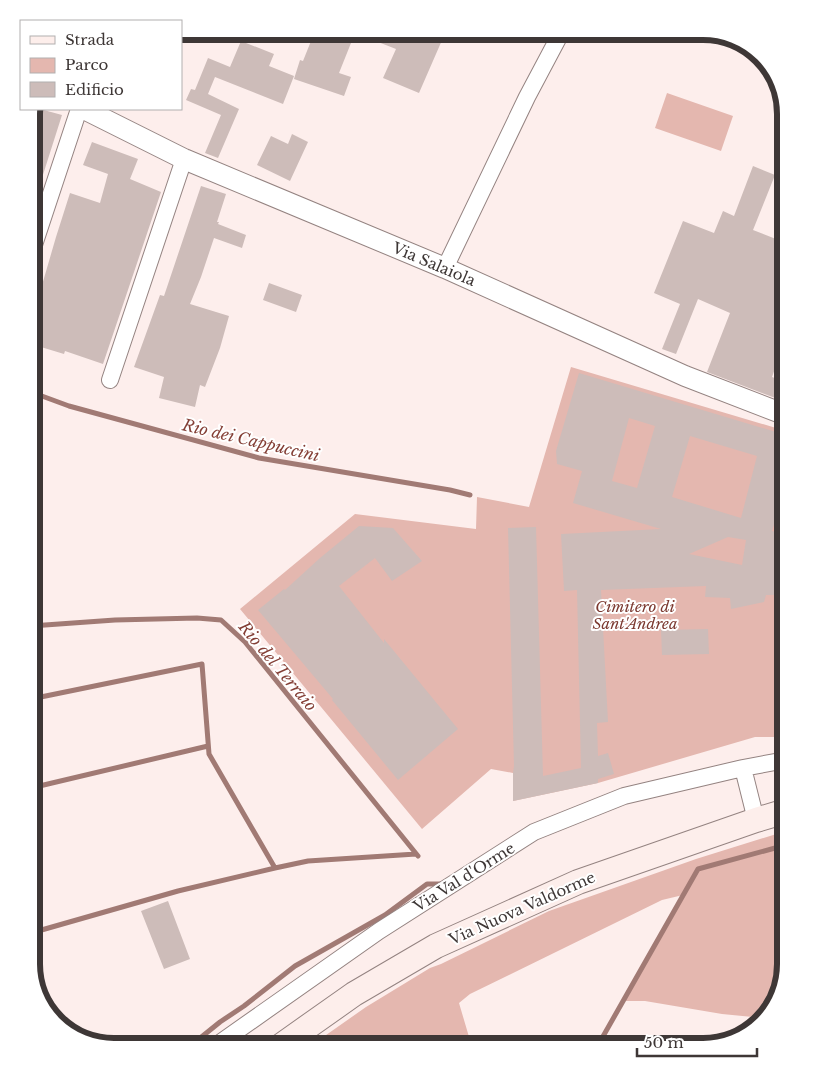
<svg xmlns="http://www.w3.org/2000/svg" width="817" height="1078" font-family="'Libre Baskerville',serif">
	<style>
		.green { fill: #e4b7af }
		.lines { fill: none; stroke-linecap: round; stroke-linejoin: round }
		.stream { stroke: #a17a74; stroke-width: 5 }
		.building { fill: #cdbcb9; fill-rule: evenodd }
		.minor-casing { stroke: #948381; stroke-width: 18 }
		.tertiary-casing { stroke: #948381; stroke-width: 22 }
		.secondary-casing { stroke: #948381; stroke-width: 26 }
		.minor { stroke: #fff; stroke-width: 16 }
		.tertiary { stroke: #fff; stroke-width: 20 }
		.secondary { stroke: #fdeeeb; stroke-width: 24 }
		.labels { text-anchor: middle; dominant-baseline: central; stroke-width: 4; stroke-linejoin: round; paint-order: stroke }
		.street-label { font-size: 15px; fill: #3e3736; stroke: #fff }
		.park-label { font-size: 15px; font-style: italic; fill: #7b382f; stroke: #fff }
		.water-label { font-size: 16px; font-style: italic; fill: #843f36; stroke: #fff }
		.rim { fill: none; stroke: #3e3736; stroke-width: 6 }
	</style>
	<rect width="100%" height="100%" fill="#fdeeec"/>
	<!-- green -->
	<path class="green" d="M 667,93 L 733,116 L 721,151 L 655,128 Z
		M 571,367 L 786,431 L 786,737 L 755,737 L 598,783 L 513,801 L 513,773 L 491,769 L 422,829 L 240,609 L 355,514 L 476,529 L 477,497 L 529,507 Z
		M 786,831 L 786,965 L 775,1005 L 763,1018 L 722,1014 L 645,1001 L 623,1001 L 683,895 L 662,900 L 470,994 L 459,1003 L 472,1047 L 309,1047 L 366,1007 L 430,968 L 441,964 L 549,911 L 696,859 Z"/>
	<g class="lines">
		<!-- stream -->
		<path class="stream" d="M 31,392 L 69,406 L 259,458 L 450,490 L 470,495
			M 31,626 L 115,620 L 197,618 L 221,620 L 245,642 L 418,856
			M 31,699 L 202,664 L 209,754 L 275,868
			M 31,788 L 208,746
			M 31,933 L 178,891 L 275,868 L 308,861 L 416,854
			M 189,1047 L 220,1022 L 244,1006 L 295,966 L 385,915 L 427,884 L 443,884
			M 597,1047 L 698,869 L 786,845"/>
	</g>
	<!-- building -->
	<path class="building" d="M 315,31 L 446,31 L 419,93 L 383,78 L 396,49 L 355,33 L 339,73 L 351,77 L 344,96 L 294,79 L 300,60 L 303,61 Z
		M 241,41 L 274,54 L 269,66 L 294,76 L 283,104 L 215,77 L 208,94 L 239,109 L 218,158 L 205,153 L 221,115 L 186,100 L 191,89 L 195,90 L 208,58 L 230,67 Z
		M 34,109 L 40,109 L 62,115 L 34,203 L 31,202 L 31,117 Z
		M 292,134 L 308,142 L 290,181 L 257,165 L 271,136 L 288,144 Z
		M 92,142 L 138,159 L 130,179 L 161,192 L 103,364 L 65,351 L 64,354 L 31,344 L 31,323 L 56,237 L 70,193 L 100,203 L 108,174 L 83,165 Z
		M 753,166 L 775,175 L 753,230 L 786,243 L 786,338 L 772,377 L 786,382 L 786,402 L 707,372 L 730,313 L 698,299 L 676,354 L 662,349 L 680,304 L 654,293 L 683,221 L 714,233 L 723,211 L 734,216 Z
		M 201,186 L 226,194 L 217,222 L 219,222 L 218,224 L 246,235 L 242,248 L 214,238 L 201,277 L 190,304 L 229,316 L 220,348 L 205,387 L 200,385 L 195,407 L 159,398 L 164,377 L 134,367 L 160,295 L 164,296 Z
		M 269,283 L 302,295 L 296,312 L 263,300 Z
		M 579,373 L 786,435 L 786,486 L 772,531 L 786,535 L 786,595 L 766,595 L 764,602 L 731,609 L 730,598 L 705,597 L 706,586 L 601,590 L 608,722 L 597,723 L 598,756 L 608,753 L 614,774 L 598,779 L 598,783 L 513,801 L 513,773 L 514,766 L 508,528 L 536,527 L 543,776 L 581,768 L 577,590 L 564,591 L 561,534 L 661,529 L 573,503 L 582,471 L 557,464 L 556,451 ZM 629,418 L 655,426 L 637,488 L 612,481 ZM 690,436 L 757,456 L 741,518 L 672,497 ZM 728,537 L 746,540 L 742,565 L 689,554 Z
		M 359,526 L 393,528 L 422,561 L 392,581 L 375,558 L 339,586 L 384,643 L 384,639 L 458,729 L 398,780 L 332,700 L 333,699 L 258,610 L 284,589 L 285,590 L 320,558 Z
		M 708,629 L 709,654 L 662,655 L 661,630 Z
		M 168,901 L 190,959 L 164,969 L 141,911 Z"/>
	<g class="lines">
		<defs>
			<path id="minor" d="M 31,254 L 79,109
				M 445,268 L 527,97 L 562,31
				M 110,380 L 184,159
				M 743,768 L 756,820
				M 214,1047 L 379,931 L 534,832 L 624,796 L 743,768 L 786,760"/>
			<path id="tertiary" d="M 84,109 L 184,159 L 445,268 L 685,376 L 786,415"/>
			<path id="secondary" d="M 279,1047 L 354,994 L 436,946 L 578,882 L 756,820 L 786,811"/>
		</defs>
		<!-- minor casing -->
		<use href="#minor" class="minor-casing"/>
		<!-- tertiary casing -->
		<use href="#tertiary" class="tertiary-casing"/>
		<!-- secondary casing -->
		<use href="#secondary" class="secondary-casing"/>
		<!-- minor -->
		<use href="#minor" class="minor"/>
		<!-- tertiary -->
		<use href="#tertiary" class="tertiary"/>
		<!-- secondary -->
		<use href="#secondary" class="secondary"/>
	</g>
	<g class="labels">
		<!-- street labels -->
		<g class="street-label">
			<text transform="translate(434 264) rotate(23)">Via Salaiola</text>
			<text transform="translate(464 877) rotate(-32)">Via Val d'Orme</text>
			<text transform="translate(522 908) rotate(-24)">Via Nuova Valdorme</text>
		</g>
		<!-- park labels -->
		<g class="park-label">
			<text x="635" y="606">Cimitero di<tspan x="635" dy="17">Sant'Andrea</tspan></text>
		</g>
		<!-- water labels -->
		<g class="water-label">
			<text transform="translate(251 440) rotate(13)">Rio dei Cappuccini</text>
			<text transform="translate(278 666) rotate(50)">Rio del Terraio</text>
		</g>
	</g>
	<!-- crop -->
	<path d="M0 0H817V1078H0ZM114 40H703A74 74 0 0 1 777 114V964A74 74 0 0 1 703 1038H114A74 74 0 0 1 40 964V114A74 74 0 0 1 114 40Z" fill="#fff" fill-rule="evenodd"/>
	<path class="rim" d="M114 40H703A74 74 0 0 1 777 114V964A74 74 0 0 1 703 1038H114A74 74 0 0 1 40 964V114A74 74 0 0 1 114 40Z"/>
	<!-- legend -->
	<rect x="20" y="20" width="162" height="90" fill="#ffffff" stroke="#b2afaf"/>
	<rect x="30" y="36" width="25" height="8" fill="#fdeeeb" stroke="#b2afaf"/>
	<text x="65" y="45" font-size="15" fill="#3e3736">Strada</text>
	<rect x="30" y="58" width="25" height="15" fill="#e4b7af" stroke="#b2afaf"/>
	<text x="65" y="70" font-size="15" fill="#3e3736">Parco</text>
	<rect x="30" y="82" width="25" height="15" fill="#cdbcb9" stroke="#b2afaf"/>
	<text x="65" y="95" font-size="15" fill="#3e3736">Edificio</text>
	<!-- scale -->
	<path d="M637 1048v8h120v-8" fill="none" stroke="#3e3736" stroke-width="2.5"/>
	<text x="644" y="1048" font-size="15" fill="#3e3736" stroke="#ffffff" stroke-width="4" paint-order="stroke">50 m</text>
</svg>
